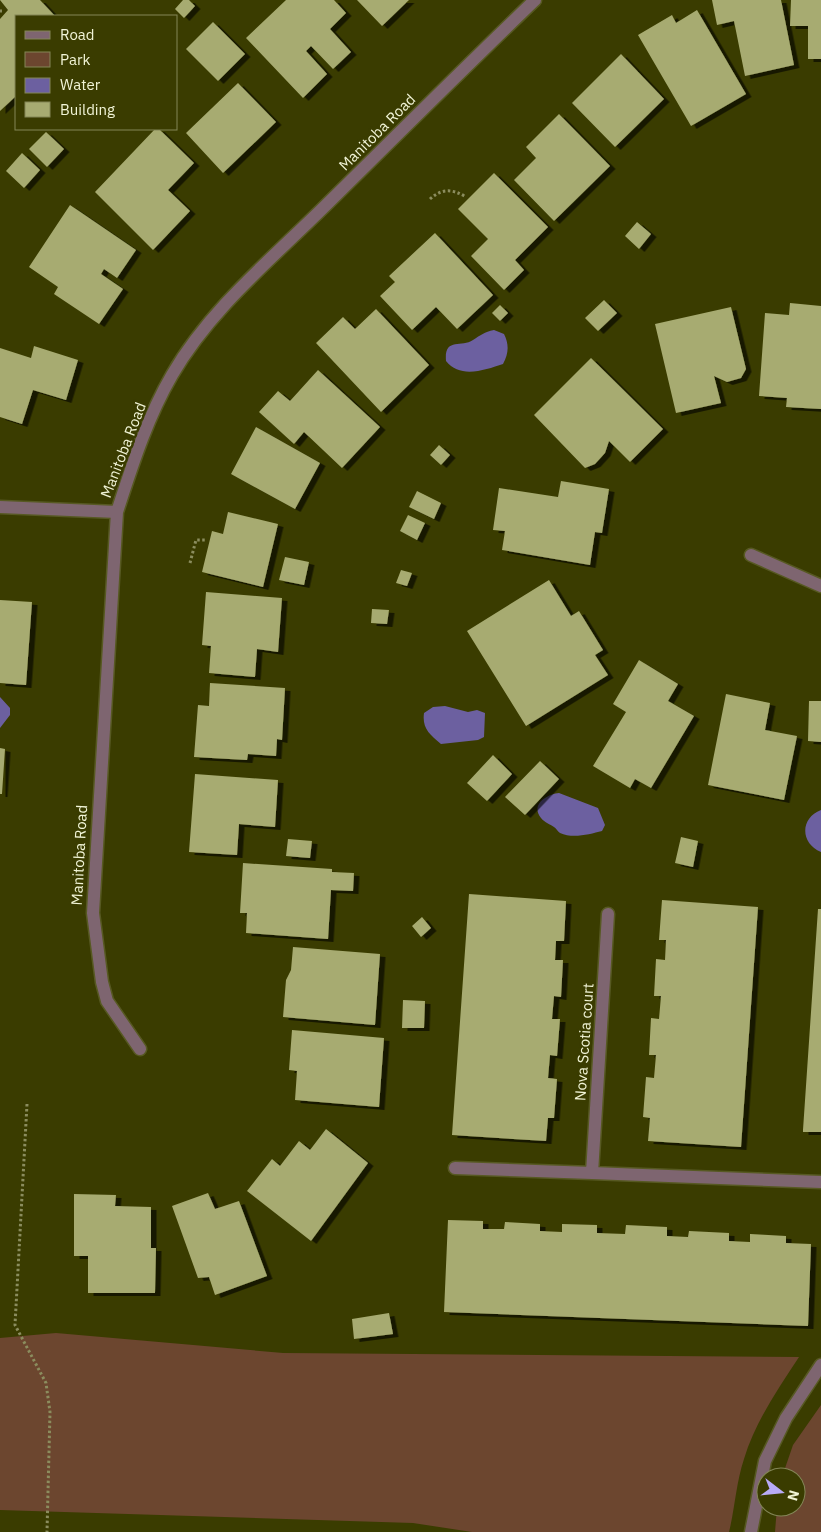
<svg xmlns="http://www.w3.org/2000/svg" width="821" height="1532" font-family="'IBM Plex Sans',sans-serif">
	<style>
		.green { fill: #6c462f }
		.water { fill: #6c60a0 }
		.building { fill: #a7ab71; filter: url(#shadow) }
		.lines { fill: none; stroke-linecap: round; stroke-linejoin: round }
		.minor-casing { stroke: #575922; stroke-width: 15 }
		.path { stroke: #8b8d5e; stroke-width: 3; stroke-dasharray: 2.5 2.5; stroke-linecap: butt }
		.minor { stroke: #7e6570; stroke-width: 12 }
		.labels { text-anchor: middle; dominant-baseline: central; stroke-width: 5; stroke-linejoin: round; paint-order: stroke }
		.street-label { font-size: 15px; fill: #f1f4d6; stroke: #3a3c00 }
	</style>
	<defs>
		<filter id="shadow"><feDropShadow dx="5.5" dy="3" stdDeviation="0" flood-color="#0009"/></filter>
	</defs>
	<rect width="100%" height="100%" fill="#3a3c00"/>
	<!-- green -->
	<path class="green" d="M 56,1333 L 283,1353 L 799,1357 C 778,1389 755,1422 744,1459 C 736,1483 735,1508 729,1532 L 472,1532 L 413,1523 L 0,1510 L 0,1338 Z
		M 821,1405 L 821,1532 L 775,1532 L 777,1507 L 796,1507 L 796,1477 L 782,1477 L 793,1445 Z"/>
	<!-- water -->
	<path class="water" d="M 494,330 L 504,334 C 509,344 509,353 503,364 C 485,370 460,379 446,361 C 444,337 461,348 473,340 C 481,335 484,332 494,330 Z
		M 0,697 L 10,708 L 10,715 L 0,728 Z
		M 445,706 L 468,712 L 477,710 L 485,713 L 484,737 L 478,740 L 441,744 C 429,734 422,728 424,713 L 433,707 Z
		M 559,793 L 598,808 L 605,825 L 602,831 C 590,834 573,839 560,833 C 557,831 557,829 554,827 C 550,824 545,823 541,818 C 530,805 547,794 559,793 Z
		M 821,810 L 821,852 C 800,843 800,818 821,810 Z"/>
	<!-- building -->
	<path class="building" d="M 0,0 L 40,0 L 55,16 L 16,16 L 16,96 L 0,111 L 0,19 L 8,10 Z
		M 183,0 L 189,0 L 195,6 L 184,18 L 175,9 Z
		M 286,0 L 334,0 L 346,13 L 330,29 L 351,52 L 333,69 L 311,46 L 306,51 L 327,74 L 303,98 L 246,38 Z
		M 357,0 L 409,0 L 382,26 Z
		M 712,0 L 781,0 L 794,65 L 745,76 L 734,21 L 717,25 Z
		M 791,0 L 821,0 L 821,59 L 808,59 L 808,26 L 790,26 Z
		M 697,10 L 746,94 L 691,126 L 638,35 L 672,15 L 676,23 Z
		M 213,22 L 245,54 L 218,81 L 186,49 Z
		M 621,54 L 664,99 L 615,147 L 572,103 Z
		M 238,83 L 276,122 L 223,173 L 186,133 Z
		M 559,114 L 610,166 L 554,221 L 514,180 L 536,158 L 526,147 Z
		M 155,129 L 159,129 L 194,163 L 168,190 L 190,211 L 153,250 L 95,192 Z
		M 46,132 L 64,149 L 47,167 L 29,149 Z
		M 22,153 L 40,170 L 24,188 L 6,171 Z
		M 494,173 L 548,227 L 515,260 L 524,270 L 504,290 L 471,256 L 488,239 L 458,209 Z
		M 70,205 L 136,250 L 117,278 L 104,269 L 101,274 L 123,289 L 99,324 L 54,294 L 58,287 L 29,267 Z
		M 637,222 L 651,234 L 639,249 L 625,236 Z
		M 435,233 L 493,295 L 457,329 L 436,307 L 412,330 L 380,296 L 395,282 L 389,276 Z
		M 604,300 L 617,313 L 598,331 L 585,318 Z
		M 790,303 L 821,306 L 821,409 L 786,407 L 787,398 L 759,396 L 765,313 L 789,315 Z
		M 500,305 L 508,313 L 500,321 L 492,313 Z
		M 731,307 L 746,369 L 741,378 L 727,382 L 714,376 L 721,403 L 676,413 L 655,324 Z
		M 376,309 L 429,365 L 381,412 L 316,343 L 343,317 L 355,329 Z
		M 34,346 L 78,360 L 66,400 L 33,390 L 22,424 L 0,417 L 0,348 L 31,358 Z
		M 591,358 L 663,429 L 630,462 L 609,441 L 605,453 L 595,464 L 585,468 L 534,415 Z
		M 318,370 L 380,427 L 342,468 L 304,432 L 294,444 L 259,412 L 278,391 L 290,401 Z
		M 256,427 L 320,463 L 295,509 L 231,474 Z
		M 439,445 L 450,455 L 441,465 L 430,455 Z
		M 561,481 L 609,489 L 602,533 L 595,532 L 590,565 L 502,550 L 505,531 L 493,530 L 499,488 L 558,497 Z
		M 417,491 L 441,503 L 434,519 L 409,507 Z
		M 228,512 L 278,524 L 263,587 L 202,572 L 212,531 L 223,534 Z
		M 408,515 L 425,523 L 417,540 L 400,531 Z
		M 285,557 L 309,562 L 304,585 L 279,580 Z
		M 401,570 L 412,573 L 407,586 L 396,583 Z
		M 549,580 L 571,616 L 579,611 L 603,650 L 595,655 L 608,675 L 526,726 L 467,631 Z
		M 206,592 L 282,598 L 278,652 L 257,649 L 255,677 L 209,673 L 211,646 L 202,645 Z
		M 0,600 L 32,602 L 26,685 L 0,683 Z
		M 372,609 L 389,610 L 387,624 L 371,623 Z
		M 639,660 L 678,684 L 668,701 L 694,716 L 651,788 L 635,779 L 630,788 L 593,766 L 626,712 L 613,704 Z
		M 210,683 L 285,688 L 282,740 L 277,739 L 276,756 L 248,754 L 247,760 L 194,757 L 198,705 L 209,706 Z
		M 726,694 L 770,703 L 765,730 L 797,736 L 784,800 L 708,785 Z
		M 809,701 L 821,701 L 821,742 L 808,741 Z
		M 0,748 L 5,749 L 2,794 L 0,794 Z
		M 493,755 L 512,774 L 487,801 L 467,783 Z
		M 540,761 L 559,779 L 525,815 L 505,797 Z
		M 195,774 L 278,780 L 275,827 L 239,824 L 237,855 L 189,852 Z
		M 681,837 L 698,841 L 693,867 L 675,863 Z
		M 288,839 L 312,841 L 310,858 L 286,856 Z
		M 243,863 L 332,869 L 332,872 L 354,873 L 353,891 L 331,890 L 328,939 L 246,933 L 247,913 L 240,913 Z
		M 469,894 L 566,901 L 564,941 L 556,941 L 555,960 L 563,960 L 561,997 L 554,996 L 552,1019 L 560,1019 L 557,1056 L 550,1055 L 548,1078 L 557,1079 L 554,1118 L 548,1118 L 546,1141 L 452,1135 Z
		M 662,900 L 758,907 L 741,1147 L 648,1141 L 650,1118 L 643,1117 L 646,1077 L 654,1078 L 656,1055 L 649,1055 L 651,1018 L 659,1019 L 661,996 L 654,996 L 656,959 L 665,960 L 666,940 L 659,940 Z
		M 818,909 L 821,909 L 821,1132 L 803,1132 L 803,1130 Z
		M 422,917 L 431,928 L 421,937 L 412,926 Z
		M 293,947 L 380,954 L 375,1025 L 283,1017 L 286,980 L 291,970 Z
		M 403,1000 L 425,1001 L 424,1028 L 402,1028 Z
		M 292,1030 L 384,1038 L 379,1107 L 295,1100 L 297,1071 L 289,1070 Z
		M 326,1129 L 368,1163 L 311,1241 L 247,1191 L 272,1159 L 280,1166 L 299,1141 L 310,1150 Z
		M 208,1193 L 215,1209 L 239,1201 L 267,1276 L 215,1295 L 209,1277 L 198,1278 L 172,1206 Z
		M 74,1194 L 116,1195 L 115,1206 L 151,1207 L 151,1248 L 156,1248 L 155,1293 L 88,1293 L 88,1256 L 74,1256 Z
		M 448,1220 L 483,1221 L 483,1229 L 504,1229 L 505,1222 L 540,1224 L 540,1231 L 562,1232 L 562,1224 L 597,1225 L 597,1233 L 625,1234 L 626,1225 L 667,1227 L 667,1236 L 688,1237 L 689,1231 L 729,1233 L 729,1241 L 750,1242 L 750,1234 L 786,1236 L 786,1243 L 811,1244 L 808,1326 L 444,1312 Z
		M 389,1313 L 393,1334 L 354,1339 L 352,1319 Z"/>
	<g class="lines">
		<defs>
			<path id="minor" d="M 0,507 L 117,512
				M 751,555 L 821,586
				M 608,914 L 592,1173 L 821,1182
				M 140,1049 L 107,1001 L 102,982 L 93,913 L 117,512 C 132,466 147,418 172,375 C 209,311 269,261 321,210 C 392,140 463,69 535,0
				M 455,1168 L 592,1173
				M 751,1532 L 765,1461 L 786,1418 L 821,1365"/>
		</defs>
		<!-- minor casing -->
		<use href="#minor" class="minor-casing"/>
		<!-- path -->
		<path class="path" d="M 0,11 L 2,11
			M 430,199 C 442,188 453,189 466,197
			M 190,563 L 196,540 L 206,540
			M 27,1104 L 15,1325 L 46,1383 L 50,1412 L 47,1532"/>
		<!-- minor -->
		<use href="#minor" class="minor"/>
	</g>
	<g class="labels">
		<!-- street labels -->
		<g class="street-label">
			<text transform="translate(377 132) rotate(-45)">Manitoba Road</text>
			<text transform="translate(123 450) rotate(-69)">Manitoba Road</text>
			<text transform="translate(79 855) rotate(-87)">Manitoba Road</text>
			<text transform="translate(584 1042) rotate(-86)">Nova Scotia court</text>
		</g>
	</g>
	<!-- legend -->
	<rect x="15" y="15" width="162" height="115" fill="#3a3c00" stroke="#838656"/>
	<rect x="25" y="31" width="25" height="8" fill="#7e6570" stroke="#838656"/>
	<text x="60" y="40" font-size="15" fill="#f1f4d6">Road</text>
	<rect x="25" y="52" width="25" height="15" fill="#6c462f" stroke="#838656"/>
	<text x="60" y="65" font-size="15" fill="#f1f4d6">Park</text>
	<rect x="25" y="78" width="25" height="15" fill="#6c60a0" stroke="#838656"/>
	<text x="60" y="90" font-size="15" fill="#f1f4d6">Water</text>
	<rect x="25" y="102" width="25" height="15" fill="#a7ab71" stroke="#838656"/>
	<text x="60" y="115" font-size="15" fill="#f1f4d6">Building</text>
	<!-- north arrow -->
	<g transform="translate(781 1492) rotate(106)"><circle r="24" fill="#3a3c00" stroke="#838656"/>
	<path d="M0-4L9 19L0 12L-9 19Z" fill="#b8abf7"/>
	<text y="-8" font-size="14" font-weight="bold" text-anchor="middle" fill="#f1f4d6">N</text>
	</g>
</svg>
